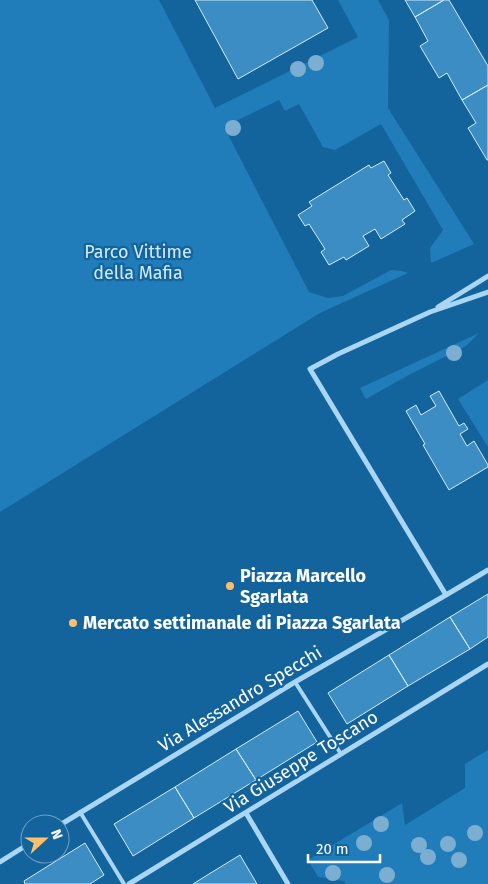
<svg xmlns="http://www.w3.org/2000/svg" width="488" height="884" font-family="'Fira Sans',sans-serif">
	<style>
		.green { fill: #217dba }
		.building { fill: #3c8dc4; stroke: #d1ecfe }
		.lines { fill: none; stroke-linecap: round; stroke-linejoin: round }
		.lane { stroke: #a9d6f4; stroke-width: 4 }
		.street { stroke: #a9d6f4; stroke-width: 5 }
		.tree { fill: #7caed2 }
		.poi-dot { fill: #ffbf6c; stroke: #13639d; stroke-width: 2 }
		.labels { text-anchor: middle; dominant-baseline: central; stroke-width: 4.5; stroke-linejoin: round; paint-order: stroke }
		.park-label { font-size: 18px; fill: #d1ecfe; stroke: #13639d }
		.poi-label { font-size: 18px; font-weight: bold; fill: #fff; stroke: #13639d; text-anchor: start }
		.street-label { font-size: 18px; fill: #fff; stroke: #13639d }
	</style>
	<rect width="100%" height="100%" fill="#13639d"/>
	<!-- green -->
	<path class="green" d="M 0,0 L 159,0 L 215,108 L 358,37 L 338,0 L 378,0 L 389,20 L 388,108 L 474,244 L 431,263 L 430,248 L 443,230 L 381,124 L 335,150 L 323,147 L 299,104 L 285,111 L 279,100 L 224,127 L 309,292 L 328,298 L 343,296 L 391,270 L 402,271 L 408,273 L 320,313 L 0,512 Z
		M 479,333 L 466,346 L 407,376 L 366,399 L 360,388 Z
		M 488,380 L 488,447 L 458,399 Z
		M 488,750 L 488,884 L 346,884 L 344,881 L 318,877 L 308,860 L 402,803 L 405,825 L 465,788 L 465,764 Z"/>
	<!-- building -->
	<path class="building" d="M 195,0 L 312,0 L 328,28 L 238,79 Z
		M 405,0 L 444,0 L 415,17 Z
		M 444,0 L 449,0 L 488,66 L 488,85 L 462,100 L 447,73 L 439,78 L 420,46 L 428,41 L 415,17 Z
		M 488,85 L 488,160 L 487,160 L 468,128 L 476,123 L 462,100 Z
		M 384,161 L 391,173 L 388,175 L 404,200 L 407,198 L 415,211 L 402,220 L 405,224 L 381,239 L 375,229 L 363,236 L 369,246 L 346,260 L 344,257 L 329,265 L 321,252 L 325,249 L 309,224 L 305,226 L 298,215 L 312,206 L 309,202 L 369,165 L 371,168 Z
		M 439,391 L 459,426 L 464,423 L 468,429 L 460,434 L 467,446 L 474,441 L 488,465 L 488,467 L 449,490 L 423,445 L 425,444 L 406,411 L 416,405 L 421,415 L 436,406 L 430,396 Z
		M 488,594 L 488,637 L 470,649 L 450,617 Z
		M 450,617 L 470,649 L 408,686 L 389,655 Z
		M 389,655 L 408,686 L 347,724 L 328,693 Z
		M 298,711 L 317,742 L 256,780 L 236,749 Z
		M 236,749 L 256,780 L 194,818 L 175,787 Z
		M 175,787 L 194,818 L 133,856 L 114,824 Z
		M 85,843 L 104,875 L 90,884 L 25,884 L 24,881 Z
		M 240,855 L 257,884 L 193,884 L 209,874 Z"/>
	<g class="lines">
		<!-- lane -->
		<path class="lane" d="M 295,682 L 341,754
			M 80,812 L 124,884"/>
		<!-- street -->
		<path class="street" d="M 438,307 L 488,276
			M 446,595 L 310,369 L 338,354 L 430,312 L 488,292
			M 246,813 L 288,884
			M 60,825 L 295,682 L 446,595 L 488,570
			M 0,862 L 30,843
			M 129,884 L 488,664"/>
	</g>
	<!-- trees -->
	<g class="tree">
		<circle cx="316" cy="63" r="8"/>
		<circle cx="298" cy="69" r="8"/>
		<circle cx="233" cy="128" r="8"/>
		<circle cx="454" cy="353" r="8"/>
		<circle cx="381" cy="824" r="8"/>
		<circle cx="475" cy="833" r="8"/>
		<circle cx="364" cy="843" r="8"/>
		<circle cx="448" cy="844" r="8"/>
		<circle cx="419" cy="845" r="8"/>
		<circle cx="428" cy="857" r="8"/>
		<circle cx="459" cy="860" r="8"/>
		<circle cx="333" cy="873" r="8"/>
		<circle cx="387" cy="875" r="8"/>
	</g>
	<!-- markers -->
	<g class="poi-dot">
		<circle cx="230" cy="586" r="5"/>
		<circle cx="73" cy="623" r="5"/>
	</g>
	<g class="labels">
		<!-- park labels -->
		<g class="park-label">
			<text x="138" y="252">Parco Vittime<tspan x="138" dy="21">della Mafia</tspan></text>
		</g>
		<!-- poi labels -->
		<g class="poi-label">
			<text x="240" y="576">Piazza Marcello<tspan x="240" dy="21">Sgarlata</tspan></text>
			<text x="83" y="623">Mercato settimanale di Piazza Sgarlata</text>
		</g>
		<!-- street labels -->
		<g class="street-label">
			<text transform="translate(240 699) rotate(-31)">Via Alessandro Specchi</text>
			<text transform="translate(301 762) rotate(-32)">Via Giuseppe Toscano</text>
		</g>
	</g>
	<!-- north arrow -->
	<g transform="translate(45 839) rotate(69)"><circle r="24" fill="#13639d" stroke="#71a1c4"/>
	<path d="M0-4L9 19L0 12L-9 19Z" fill="#ffbf6c"/>
	<text y="-8" font-size="14" font-weight="bold" text-anchor="middle" fill="#ffffff">N</text>
	</g>
	<!-- scale -->
	<path d="M308 854v8h72v-8" fill="none" stroke="#ffffff" stroke-width="2.5"/>
	<text x="316" y="854" font-size="15" fill="#ffffff" stroke="#13639d" stroke-width="4" paint-order="stroke">20 m</text>
</svg>
